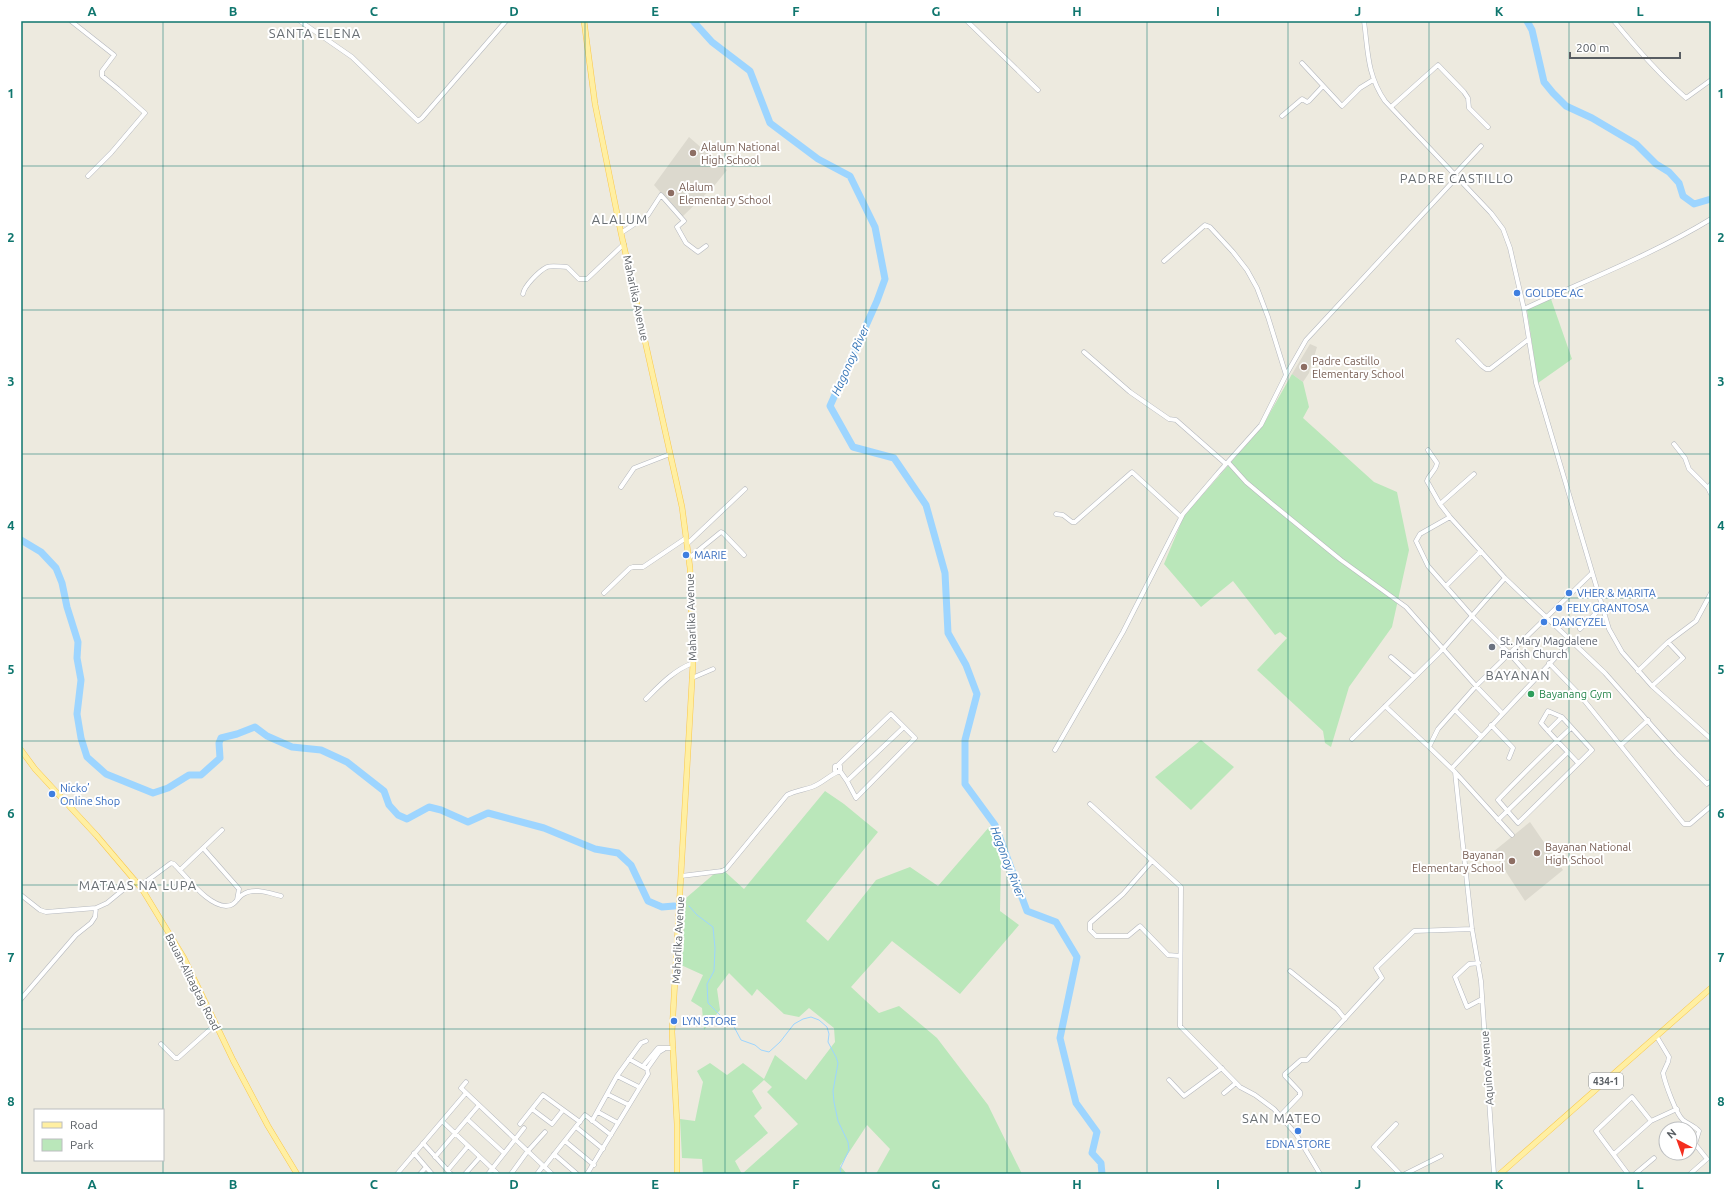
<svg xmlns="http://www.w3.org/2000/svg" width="1732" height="1195" font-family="Ubuntu,sans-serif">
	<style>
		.education { fill: #dcd9ce }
		.green { fill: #bae7ba; fill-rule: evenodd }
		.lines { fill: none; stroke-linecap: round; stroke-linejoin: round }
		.stream { stroke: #9dd5ff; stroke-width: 1 }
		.river { stroke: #9dd5ff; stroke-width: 7 }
		.minor-casing { stroke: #b5b8be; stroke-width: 5 }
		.major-casing { stroke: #fac84b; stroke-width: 6 }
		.minor { stroke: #fff; stroke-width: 4 }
		.major { stroke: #ffefa2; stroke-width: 5 }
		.grid { fill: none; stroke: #0f766e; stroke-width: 1; stroke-opacity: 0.55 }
		.education-dot { fill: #8d6e63; stroke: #fff; stroke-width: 1.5 }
		.shop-dot { fill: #3f7fe0; stroke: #fff; stroke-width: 1.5 }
		.worship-dot { fill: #6b7280; stroke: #fff; stroke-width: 1.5 }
		.leisure-dot { fill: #2e9e5b; stroke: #fff; stroke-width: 1.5 }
		.labels { text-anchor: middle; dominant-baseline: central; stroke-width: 4; stroke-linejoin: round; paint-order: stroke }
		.shield { fill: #fff; stroke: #8a8e91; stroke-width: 1 }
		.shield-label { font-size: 10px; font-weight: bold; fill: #585d62 }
		.education-label { font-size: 11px; fill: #785e54; stroke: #fff; text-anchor: start }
		.shop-label { font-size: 11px; fill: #366cbe; stroke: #fff; text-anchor: start }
		.street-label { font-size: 11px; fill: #585d62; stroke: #fff }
		.worship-label { font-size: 11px; fill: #5b616d; stroke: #fff; text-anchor: start }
		.leisure-label { font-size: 11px; fill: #27864d; stroke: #fff; text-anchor: start }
		.water-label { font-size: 12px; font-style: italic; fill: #3575b7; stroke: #fff }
		.quarter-label { font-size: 13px; letter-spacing: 1px; fill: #696f74; stroke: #fff }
		.neatline { fill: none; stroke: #0f766e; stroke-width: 1.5 }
		.grid-label { font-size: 13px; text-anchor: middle; font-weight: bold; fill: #0f766e }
	</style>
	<rect width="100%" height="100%" fill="#edeadf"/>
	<!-- education -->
	<path class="education" d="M 689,137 L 727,170 L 714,186 L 682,217 L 654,185 Z
		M 1310,344 L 1317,347 L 1309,373 L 1303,382 L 1292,374 Z
		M 1530,822 L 1563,870 L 1525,901 L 1493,852 Z"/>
	<!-- green -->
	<path class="green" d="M 1551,299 L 1572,359 L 1538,383 L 1527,310 Z
		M 1292,374 L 1303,382 L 1309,407 L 1303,418 L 1374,482 L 1397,492 L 1409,550 L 1392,627 L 1349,687 L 1331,747 L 1325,743 L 1323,731 L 1257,670 L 1287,638 L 1280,632 L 1275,635 L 1233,581 L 1201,607 L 1164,564 L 1184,516 L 1262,427 Z
		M 1201,740 L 1234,767 L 1191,810 L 1155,777 Z
		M 825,791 L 844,804 L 878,832 L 806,921 L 828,941 L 876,880 L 910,867 L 938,886 L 990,826 L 1001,862 L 1000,911 L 1019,925 L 960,994 L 892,941 L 851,987 L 879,1013 L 899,1006 L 937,1038 L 988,1105 L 1022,1174 L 876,1174 L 890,1149 L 867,1125 L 840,1166 L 847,1174 L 703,1174 L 702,1159 L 682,1158 L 680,1119 L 695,1121 L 703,1082 L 697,1071 L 710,1063 L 727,1075 L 743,1063 L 764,1079 L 775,1055 L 806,1080 L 835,1042 L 834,1028 L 809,1008 L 799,1017 L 784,1014 L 757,989 L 752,996 L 729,973 L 717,989 L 720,1010 L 704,1030 L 702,1008 L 691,1001 L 703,975 L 681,965 L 686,898 L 721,868 L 744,889 ZM 764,1080 L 772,1087 L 767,1092 L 798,1124 L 742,1174 L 735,1161 L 768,1133 L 754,1116 L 762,1108 L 752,1091 Z"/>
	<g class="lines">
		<!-- stream -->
		<path class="stream" d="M 689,906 L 697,915 L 713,927 L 715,948 L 714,971 L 707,984 L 708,1003 L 723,1018 L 732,1023 L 741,1040 L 755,1045 L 761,1050 L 769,1052 L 780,1042 L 794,1024 L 803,1019 L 811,1017 L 819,1020 L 827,1027 L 829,1034 L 828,1042 L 836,1057 L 838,1063 L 833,1091 L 834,1102 L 838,1121 L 848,1142 L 849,1150 L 840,1169 L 841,1174"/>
		<!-- river -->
		<path class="river" d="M 693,21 L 712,42 L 750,71 L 770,123 L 818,159 L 850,176 L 875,227 L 885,279 L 877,301 L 830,406 L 853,447 L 894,458 L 926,505 L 945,573 L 948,633 L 966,665 L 977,694 L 965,740 L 965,784 L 995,825 L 1027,911 L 1056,922 L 1077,957 L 1060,1038 L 1076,1103 L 1097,1132 L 1092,1153 L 1101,1163 L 1102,1174
			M 1527,21 L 1532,30 L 1544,82 L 1553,93 L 1566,106 L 1592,118 L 1636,144 L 1656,164 L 1669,172 L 1679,183 L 1683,196 L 1694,204 L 1711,199
			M 21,540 L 41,552 L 56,568 L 62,583 L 67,607 L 78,642 L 77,658 L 81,680 L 77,714 L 81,738 L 87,757 L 106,774 L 153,793 L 168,788 L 189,775 L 201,775 L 220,758 L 219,743 L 221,738 L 237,734 L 255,727 L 267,736 L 292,747 L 321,750 L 347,762 L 384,791 L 389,805 L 398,815 L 407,819 L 429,807 L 441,810 L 468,822 L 488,813 L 544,828 L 595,849 L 618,853 L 631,865 L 648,901 L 662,907 L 674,906"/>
		<defs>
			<path id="minor" d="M 71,21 L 114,55 L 102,71 L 102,76 L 118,89 L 145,113 L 111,153 L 88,176
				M 300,21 L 352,57 L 418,121 L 422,118 L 506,21
				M 967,21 L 1038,90
				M 1364,21 C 1368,51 1367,75 1385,101 L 1491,213 L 1503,229 L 1510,248 L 1524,309 L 1536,383 L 1609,629 L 1622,652 L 1652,686 L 1711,739
				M 1614,21 C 1636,48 1659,74 1686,98 L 1711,80
				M 1302,63 L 1342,106 L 1360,88 L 1373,80
				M 1391,107 L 1438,65 L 1464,92 L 1468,98 L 1469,108 L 1488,127
				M 1282,116 L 1302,99 L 1307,102 L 1309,101 L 1323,86
				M 1455,174 L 1481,146
				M 621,233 L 648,215 L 661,195 L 684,221 L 677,227 L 686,243 L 698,252 L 706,246
				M 1164,261 L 1205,225 L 1210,227 L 1233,252 L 1247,270 L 1257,288 L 1268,317 L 1286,375
				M 523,294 C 524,286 539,271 547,267 C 552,265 561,267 567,267 L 579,279 L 587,279 L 624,244
				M 1524,309 C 1586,280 1652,255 1711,219
				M 1458,341 L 1482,366 L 1486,369 L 1490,369 L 1529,339
				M 1084,352 L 1130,392 L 1169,419 L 1176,420 L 1226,464
				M 1674,444 L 1685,458 L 1689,469 L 1708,488
				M 1428,450 L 1437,463 C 1436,471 1429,474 1427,481 L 1440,504 L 1450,517 L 1505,578 L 1605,673 L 1677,754 L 1707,784 L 1711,781
				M 1228,462 L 1246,482 L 1271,503 L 1341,560 L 1406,607 L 1476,686 L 1502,713
				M 1711,484 L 1708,488 L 1711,494
				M 621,487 L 634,468 L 670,454
				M 1440,504 L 1474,474
				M 1056,514 L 1063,515 L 1072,522 L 1075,522 L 1132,472 L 1181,517
				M 1450,517 L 1420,534 L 1416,541 L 1428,566 L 1472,616 L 1509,653 L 1533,680
				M 687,544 L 745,489
				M 689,558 L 721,532 L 723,533 L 744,555
				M 1446,586 L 1481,551
				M 604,593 L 630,568 L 633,567 L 643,567 L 686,538
				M 1580,629 L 1602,607
				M 1391,657 L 1414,677
				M 1549,663 L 1579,694 L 1684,824 L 1690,824 L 1711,806
				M 1638,671 L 1668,642 L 1696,621 L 1711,593
				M 692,678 L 713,669
				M 1652,686 L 1683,658 L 1668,642
				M 646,699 C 660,685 674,670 693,663
				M 1385,706 L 1429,747
				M 1455,710 L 1481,736
				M 1491,725 L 1513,748 L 1509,758
				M 1571,728 C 1546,751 1522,775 1498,800 L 1518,823 L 1592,750 L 1562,717 L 1548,711 L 1541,723 C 1553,737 1566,750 1578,763
				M 1548,731 L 1562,717
				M 1352,739 L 1443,649 L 1505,578
				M 1621,745 L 1648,720
				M 1055,750 L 1123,632 L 1183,514 L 1218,473 L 1261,425 L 1286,375 L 1306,340 L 1457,177
				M 838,765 L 891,714 L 915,738 L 856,798 L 847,781 L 840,771
				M 1452,768 L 1571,641
				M 1455,772 L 1512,835
				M 847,781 L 904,727
				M 1090,804 L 1181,887 L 1180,1026 L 1240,1087 L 1255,1095 L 1274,1109 L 1296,1134 L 1320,1174
				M 1498,820 L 1568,752
				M 203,848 L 239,889 L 237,900
				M 1152,861 L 1123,894 L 1090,923 L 1090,930 L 1096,936 L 1128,936 L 1140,926 L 1168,955 L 1180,956
				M 180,870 L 222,830
				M 681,876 L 722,871 L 726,869 L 787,795 C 795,791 803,790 812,787 C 823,783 829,775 840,771 L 840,766 L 835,766 L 835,771
				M 140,886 L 171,863 L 174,864 C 186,876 212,912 231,905 C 235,904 238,898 242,895 C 253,887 269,893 281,896
				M 21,895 L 40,910 L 46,912 L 96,908 L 107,903 L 135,880
				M 1479,963 L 1469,964 L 1455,977 L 1467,1007 L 1482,999
				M 1290,971 L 1337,1009 L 1345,1019
				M 21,999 L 76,935 L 91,923 L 95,917 L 96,908
				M 1657,1037 L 1669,1057 L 1668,1062 L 1663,1073 C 1665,1083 1676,1114 1683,1120 C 1688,1124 1695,1126 1699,1131 L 1695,1144 L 1707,1159 L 1690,1174
				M 161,1044 L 175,1058 L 178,1058 L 216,1024
				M 643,1066 L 658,1048 L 673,1048
				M 647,1069 L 659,1052 L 664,1049
				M 617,1076 L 639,1087
				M 1169,1080 L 1184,1096 L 1222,1068
				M 466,1082 L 461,1088 L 552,1174
				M 1224,1093 L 1236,1083
				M 607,1094 L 629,1105
				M 532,1109 L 552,1124 L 563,1110
				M 598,1112 L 618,1123
				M 1280,1116 L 1300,1095 L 1300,1092 L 1285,1076 L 1285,1074 L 1301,1060 L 1307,1060 L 1382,978 L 1376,968 L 1414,931 L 1472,929
				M 467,1119 L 504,1153
				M 442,1121 L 498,1174
				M 592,1121 L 617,1076 L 641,1043 L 646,1041
				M 1651,1121 L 1677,1109
				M 520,1124 L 543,1095 L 580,1122
				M 1396,1124 L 1374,1147 L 1400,1174
				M 576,1127 L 603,1149
				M 565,1141 L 594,1165
				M 423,1143 L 451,1174
				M 414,1153 L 432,1174
				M 554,1154 L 577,1174
				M 1614,1154 L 1651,1121 L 1632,1097 L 1596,1131 L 1628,1174
				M 435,1157 L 479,1105
				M 544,1167 L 585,1115 L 611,1135
				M 448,1170 L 468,1146
				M 397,1174 L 466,1093
				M 420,1174 L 426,1167
				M 465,1174 L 480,1157
				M 488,1174 L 524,1128
				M 511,1174 L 527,1152 L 545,1132
				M 537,1174 L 543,1166
				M 587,1174 L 648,1074 L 647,1069 L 629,1059
				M 1405,1174 L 1441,1156
				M 1494,1174 L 1481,981 L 1472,929 L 1455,772 L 1429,747 L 1438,729 L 1476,686 L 1592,573
				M 1635,1174 L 1654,1158"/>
			<path id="major" d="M 584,21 L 595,104 L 621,233 L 682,507 L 690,568 L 693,663 L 672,1032 L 677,1124 L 677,1174
				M 21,750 L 35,769 L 97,836 L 142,889 L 184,958 L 233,1060 L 268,1126 L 297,1174
				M 1500,1174 L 1711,988"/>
		</defs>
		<!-- minor casing -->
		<use href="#minor" class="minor-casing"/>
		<!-- major casing -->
		<use href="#major" class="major-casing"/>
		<!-- minor -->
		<use href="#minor" class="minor"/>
		<!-- major -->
		<use href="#major" class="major"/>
	</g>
	<!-- grid -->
	<path class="grid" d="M 163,21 L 163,1110M 303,21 L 303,1174M 444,21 L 444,1174M 585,21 L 585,1174M 725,21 L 725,1174M 866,21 L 866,1174M 1007,21 L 1007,1174M 1147,21 L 1147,1174M 1288,21 L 1288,1174M 1429,21 L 1429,1174M 1569,21 L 1569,1174M 21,166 L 1711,166M 21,310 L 1711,310M 21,454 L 1711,454M 21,598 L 1711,598M 21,741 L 1711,741M 21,885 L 1711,885M 21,1029 L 1711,1029M 163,1160 L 163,1174"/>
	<!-- markers -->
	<g class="education-dot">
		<circle cx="693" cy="153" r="4"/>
		<circle cx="671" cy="193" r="4"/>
		<circle cx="1304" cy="367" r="4"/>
		<circle cx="1537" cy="853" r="4"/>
		<circle cx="1512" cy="861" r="4"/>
	</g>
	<g class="shop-dot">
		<circle cx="1517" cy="293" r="4"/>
		<circle cx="686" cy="555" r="4"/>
		<circle cx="1569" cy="593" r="4"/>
		<circle cx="1559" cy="608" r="4"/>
		<circle cx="1544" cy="622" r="4"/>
		<circle cx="52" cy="794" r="4"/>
		<circle cx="674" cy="1021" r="4"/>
		<circle cx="1298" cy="1131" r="4"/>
	</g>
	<circle class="worship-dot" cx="1492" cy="647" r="4"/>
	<circle class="leisure-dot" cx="1531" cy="694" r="4"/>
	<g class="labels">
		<!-- shield labels -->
		<rect class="shield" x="1589" y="1073" width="34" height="16" rx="3"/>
		<g class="shield-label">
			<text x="1606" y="1081">434-1</text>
		</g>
		<!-- education labels -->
		<g class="education-label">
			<text x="701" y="147">Alalum National<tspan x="701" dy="13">High School</tspan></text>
			<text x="679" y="187">Alalum<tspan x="679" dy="13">Elementary School</tspan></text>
			<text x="1312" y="361">Padre Castillo<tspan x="1312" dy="13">Elementary School</tspan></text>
			<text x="1545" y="847">Bayanan National<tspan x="1545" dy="13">High School</tspan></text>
			<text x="1504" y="855" text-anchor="end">Bayanan<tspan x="1504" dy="13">Elementary School</tspan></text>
		</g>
		<!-- shop labels -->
		<g class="shop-label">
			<text x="1525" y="293">GOLDEC AC</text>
			<text x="694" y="555">MARIE</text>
			<text x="1577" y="593">VHER &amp; MARITA</text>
			<text x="1567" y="608">FELY GRANTOSA</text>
			<text x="1552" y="622">DANCYZEL</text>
			<text x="60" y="788">Nicko’<tspan x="60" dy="13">Online Shop</tspan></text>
			<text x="682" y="1021">LYN STORE</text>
			<text x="1298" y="1144" text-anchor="middle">EDNA STORE</text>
		</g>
		<!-- street labels -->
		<g class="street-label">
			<text transform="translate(636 298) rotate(78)">Maharlika Avenue</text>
			<text transform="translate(691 617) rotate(-92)">Maharlika Avenue</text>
			<text transform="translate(678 940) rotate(-87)">Maharlika Avenue</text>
			<text transform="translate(193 982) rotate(63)">Bauan-Alitagtag Road</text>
			<text transform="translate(1487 1068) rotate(-94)">Aquino Avenue</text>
		</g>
		<!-- worship labels -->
		<g class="worship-label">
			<text x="1500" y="641">St. Mary Magdalene<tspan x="1500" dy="13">Parish Church</tspan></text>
		</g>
		<!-- leisure labels -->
		<g class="leisure-label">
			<text x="1539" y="694">Bayanang Gym</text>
		</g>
		<!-- water labels -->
		<g class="water-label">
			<text transform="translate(850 360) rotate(-66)">Hagonoy River</text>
			<text transform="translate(1008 862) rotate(69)">Hagonoy River</text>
		</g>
		<!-- quarter labels -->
		<g class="quarter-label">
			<text x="315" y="33">SANTA ELENA</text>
			<text x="1457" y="178">PADRE CASTILLO</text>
			<text x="620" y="219">ALALUM</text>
			<text x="1518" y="675">BAYANAN</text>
			<text x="138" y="885">MATAAS NA LUPA</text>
			<text x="1282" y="1118">SAN MATEO</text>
		</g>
	</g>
	<!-- border -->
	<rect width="1732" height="1195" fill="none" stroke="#ffffff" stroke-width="44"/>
	<!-- legend -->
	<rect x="34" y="1109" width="130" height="52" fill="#ffffff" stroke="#bcbec0"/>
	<rect x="42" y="1122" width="20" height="6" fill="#ffefa2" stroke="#bcbec0"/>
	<text x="70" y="1129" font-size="12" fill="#585d62">Road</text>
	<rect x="42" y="1139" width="20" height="12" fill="#bae7ba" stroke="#bcbec0"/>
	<text x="70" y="1149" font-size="12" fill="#585d62">Park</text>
	<!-- north arrow -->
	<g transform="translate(1678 1141) rotate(319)"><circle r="19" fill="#ffffff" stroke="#bcbec0"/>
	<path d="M0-3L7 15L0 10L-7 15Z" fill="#f42e1f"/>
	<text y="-6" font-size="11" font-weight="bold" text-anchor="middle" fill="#585d62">N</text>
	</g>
	<!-- scale -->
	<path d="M1570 52v6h110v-6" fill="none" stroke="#585d62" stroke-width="2"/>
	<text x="1576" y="52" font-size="12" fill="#585d62" stroke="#ffffff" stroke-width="3" paint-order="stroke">200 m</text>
	<rect x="22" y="22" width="1688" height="1151" class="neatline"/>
	<g class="grid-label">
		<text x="92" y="16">A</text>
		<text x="233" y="16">B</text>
		<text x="374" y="16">C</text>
		<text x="514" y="16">D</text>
		<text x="655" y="16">E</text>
		<text x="796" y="16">F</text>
		<text x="936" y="16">G</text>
		<text x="1077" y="16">H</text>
		<text x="1218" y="16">I</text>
		<text x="1358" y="16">J</text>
		<text x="1499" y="16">K</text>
		<text x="1640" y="16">L</text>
		<text x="11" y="98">1</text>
		<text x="1721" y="98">1</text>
		<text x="11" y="242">2</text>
		<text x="1721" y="242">2</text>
		<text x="11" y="386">3</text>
		<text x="1721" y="386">3</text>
		<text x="11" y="530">4</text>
		<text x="1721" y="530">4</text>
		<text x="11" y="674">5</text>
		<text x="1721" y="674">5</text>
		<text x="11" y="818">6</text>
		<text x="1721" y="818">6</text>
		<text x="11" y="962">7</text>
		<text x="1721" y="962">7</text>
		<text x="11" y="1106">8</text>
		<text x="1721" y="1106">8</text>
		<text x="92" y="1189">A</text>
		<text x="233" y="1189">B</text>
		<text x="374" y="1189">C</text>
		<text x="514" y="1189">D</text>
		<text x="655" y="1189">E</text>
		<text x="796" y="1189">F</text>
		<text x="936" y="1189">G</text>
		<text x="1077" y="1189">H</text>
		<text x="1218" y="1189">I</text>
		<text x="1358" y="1189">J</text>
		<text x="1499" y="1189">K</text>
		<text x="1640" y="1189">L</text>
	</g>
</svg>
